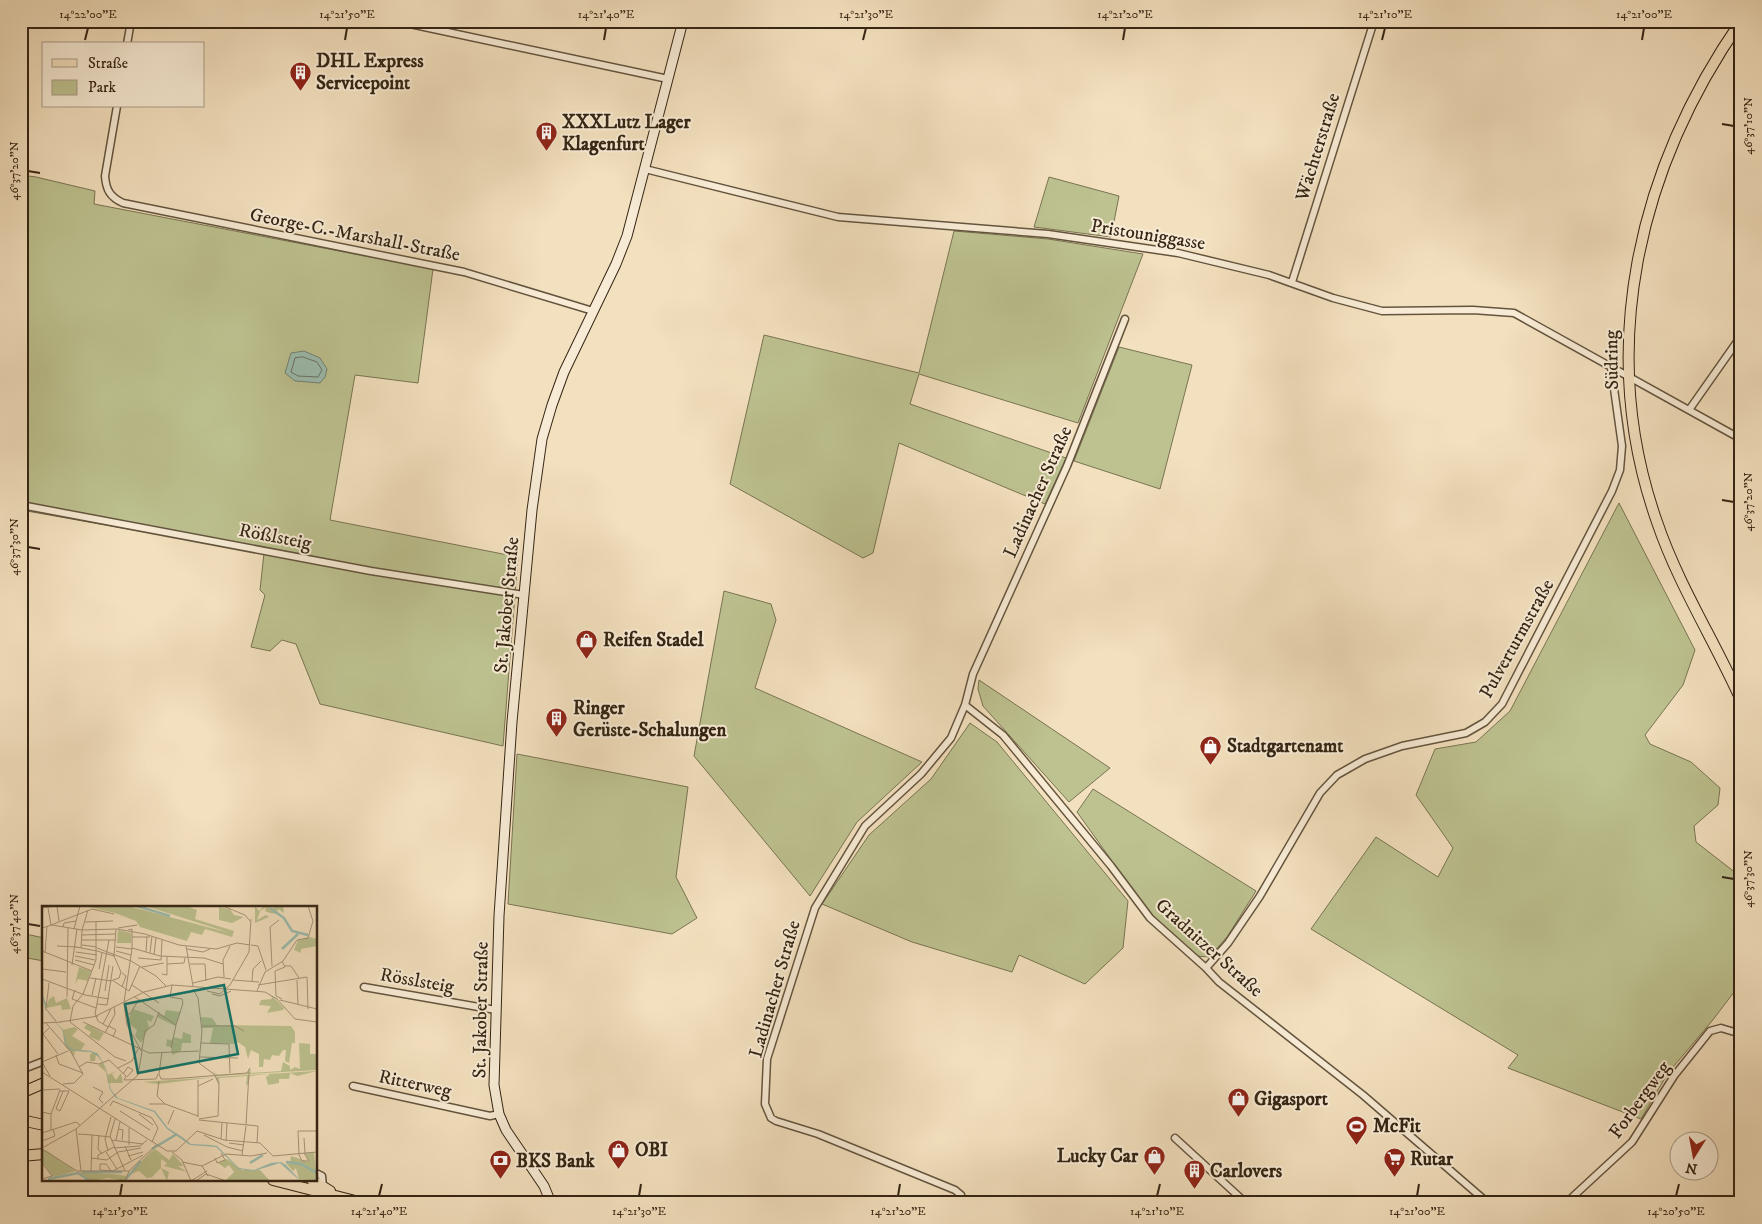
<svg xmlns="http://www.w3.org/2000/svg" width="1762" height="1224" font-family="'IM FELL DW Pica',serif">
	<style>
		.green { fill: #bdc290; stroke: #797452 }
		.water { fill: #9bbdb0; stroke: #728072 }
		.lines { fill: none; stroke-linecap: round; stroke-linejoin: round }
		.shore { stroke: #687162; stroke-width: 1 }
		.street-casing { stroke: #64543e; stroke-width: 9 }
		.secondary-casing { stroke: #352514; stroke-width: 11 }
		.primary-casing { stroke: #352514; stroke-width: 12 }
		.street { stroke: #f7ebd5; stroke-width: 6 }
		.secondary { stroke: #f7ebd5; stroke-width: 9 }
		.primary { stroke: #f3e0be; stroke-width: 10 }
		.ticks { fill: none; stroke: #352514; stroke-width: 2 }
		.labels { text-anchor: middle; dominant-baseline: central; stroke-width: 4; stroke-linejoin: round; paint-order: stroke }
		.poi-label { font-size: 19px; font-weight: bold; fill: #352514; stroke: #f7ebd5; text-anchor: start }
		.street-label { font-size: 19px; fill: #352514; stroke: #f7ebd5 }
		.inset-river { fill: none; stroke: #9bbdb0; stroke-width: 2.5 }
		.inset-road { fill: none; stroke: #a7957a; stroke-width: 1 }
		.view { fill: #0f766e; fill-opacity: 0.15; stroke: #0f766e; stroke-width: 2.5 }
		.inset-edge { fill: none; stroke: #352514; stroke-width: 2.5 }
		.neatline { fill: none; stroke: #352514; stroke-width: 2 }
		.ticks-label { font-size: 12px; text-anchor: middle; fill: #352514 }
	</style>
	<rect width="100%" height="100%" fill="#f3e0be"/>
	<filter id="stains"><feTurbulence type="fractalNoise" baseFrequency=".004" numOctaves="4"/><feColorMatrix values="0 0 0 0 .2 0 0 0 0 .09 0 0 0 0 .02 0 0 0 .5 -.17"/></filter>
	<radialGradient id="worn" r=".72"><stop offset=".6" stop-color="#630" stop-opacity="0"/><stop offset="1" stop-color="#630" stop-opacity=".3"/></radialGradient>
	<!-- green -->
	<path class="green" d="M 21,175 L 36,177 L 95,191 L 94,204 L 433,269 L 418,383 L 355,375 L 330,520 L 518,557 L 503,746 L 320,704 L 296,644 L 282,640 L 270,651 L 251,647 L 265,595 L 260,590 L 264,553 L 21,510 Z
		M 1049,177 L 1119,196 L 1111,237 L 1034,227 Z
		M 954,231 L 1048,239 L 1143,254 L 1078,423 L 919,374 L 910,404 L 1066,458 L 1045,504 L 899,443 L 873,553 L 863,558 L 730,484 L 764,335 L 919,373 Z
		M 1119,347 L 1192,365 L 1160,489 L 1074,461 Z
		M 1619,503 L 1695,650 L 1683,685 L 1645,735 L 1650,744 L 1691,762 L 1720,788 L 1718,805 L 1694,826 L 1696,842 L 1741,877 L 1741,983 L 1712,1021 L 1668,1073 L 1641,1119 L 1508,1068 L 1518,1055 L 1311,929 L 1376,837 L 1438,877 L 1453,848 L 1416,795 L 1435,749 L 1476,742 L 1510,711 Z
		M 724,591 L 771,604 L 776,620 L 755,688 L 922,762 L 857,822 L 810,896 L 694,756 Z
		M 979,680 L 1110,768 L 1069,802 L 983,706 L 978,689 Z
		M 970,723 L 997,742 L 1128,901 L 1123,948 L 1085,984 L 1019,955 L 1012,972 L 912,942 L 822,904 L 869,835 L 931,779 Z
		M 517,754 L 688,787 L 676,877 L 697,918 L 672,934 L 508,904 Z
		M 1093,789 L 1256,891 L 1227,937 L 1209,957 L 1196,956 L 1150,914 L 1077,812 Z
		M 21,933 L 44,938 L 44,961 L 21,957 Z"/>
	<!-- water -->
	<path class="water" d="M 304,351 L 320,358 L 327,369 L 325,377 L 320,383 L 295,381 L 285,373 L 291,353 Z"/>
	<g class="lines">
		<!-- shore -->
		<path class="shore" d="M 303,357 L 317,362 L 322,370 L 318,377 L 298,376 L 291,372 L 295,358 Z"/>
		<defs>
			<path id="street" d="M 396,21 L 668,79
				M 127,44 L 131,21
				M 117,106 L 105,176 C 106,190 110,197 123,203 L 464,272 L 593,311
				M 645,169 L 838,217 L 1048,234 L 1178,253 L 1269,275 L 1333,298 L 1382,311 L 1473,310 L 1514,313 L 1741,439
				M 1292,282 L 1374,21
				M 1125,319 L 1067,466 L 973,674 L 965,705 L 1003,735 L 1111,866 L 1150,918 L 1206,968 L 1219,982 L 1363,1095 L 1488,1203
				M 1689,410 L 1741,336
				M 21,505 L 371,571 L 524,595
				M 1206,968 L 1228,943 L 1260,896 L 1320,793 L 1337,775 L 1365,759 L 1402,746 L 1466,733 L 1485,722 L 1502,704 L 1612,491 L 1620,470 L 1622,446 L 1611,367
				M 364,987 L 496,1010
				M 21,1070 L 44,1061
				M 353,1086 L 490,1116 L 499,1114
				M 1175,1138 L 1246,1203
				M 316,1173 L 322,1176 L 323,1187
				M 964,1203 L 961,1195 L 955,1190 L 818,1134 L 776,1121 L 771,1118 L 765,1104 L 767,1059 L 815,908 L 865,826 L 921,774 L 951,738 L 965,705
				M 1566,1203 L 1632,1142 L 1674,1076 L 1710,1031 L 1721,1028 L 1741,1034"/>
			<path id="secondary" d="M 551,1203 L 544,1186 L 506,1130 L 499,1114 L 494,1085 L 499,916 L 512,722 L 532,510 L 542,439 L 552,405 L 564,372 L 616,264 L 627,236 L 683,21"/>
			<path id="primary" d="M 1741,21 C 1638,169 1596,349 1657,522 C 1678,584 1714,640 1741,700
				M 21,1093 L 44,1083
				M 21,1120 L 44,1125
				M 21,1156 L 44,1154
				M 273,1180 L 363,1203
				M 312,1180 L 330,1191"/>
		</defs>
		<!-- street casing -->
		<use href="#street" class="street-casing"/>
		<!-- secondary casing -->
		<use href="#secondary" class="secondary-casing"/>
		<!-- primary casing -->
		<use href="#primary" class="primary-casing"/>
		<!-- street -->
		<use href="#street" class="street"/>
		<!-- secondary -->
		<use href="#secondary" class="secondary"/>
		<!-- primary -->
		<use href="#primary" class="primary"/>
	</g>
	<!-- ticks -->
	<path class="ticks" d="M 85,40 L 88,28M 345,40 L 347,28M 604,40 L 606,28M 863,40 L 866,28M 1123,40 L 1125,28M 1382,40 L 1385,28M 1642,40 L 1644,28M 1722,124 L 1734,126M 28,171 L 40,173M 1722,500 L 1734,502M 28,547 L 40,549M 1722,877 L 1734,879M 28,924 L 40,926M 120,1196 L 122,1184M 379,1196 L 382,1184M 639,1196 L 641,1184M 898,1196 L 900,1184M 1157,1196 L 1160,1184M 1417,1196 L 1419,1184M 1676,1196 L 1679,1184"/>
	<!-- icons -->
	<defs>
		<symbol id="building-pin" viewBox="-11 -11 22 30"><path d="M0 17L-7.5 6A9.5 9.5 0 1 1 7.5 6Z" fill="#8f2418" stroke="#f7ebd5"/><path d="M-4-6H4V6H1V3H-1V6H-4ZM-2.5-4.3h1.7v1.8h-1.7ZM.8-4.3h1.7v1.8H.8ZM-2.5-1h1.7V.8h-1.7ZM.8-1h1.7V.8H.8Z" fill="#fff"/></symbol>
		<symbol id="shop-pin" viewBox="-11 -11 22 30"><path d="M0 17L-7.5 6A9.5 9.5 0 1 1 7.5 6Z" fill="#8f2418" stroke="#f7ebd5"/><path d="M-5-2.5h2.3a2.7 3.5 0 0 1 5.4 0H5L5.5 6h-11ZM-1.5-2.5h3a1.5 2.3 0 0 0-3 0Z" fill="#fff"/></symbol>
		<symbol id="stadium-pin" viewBox="-11 -11 22 30"><path d="M0 17L-7.5 6A9.5 9.5 0 1 1 7.5 6Z" fill="#8f2418" stroke="#f7ebd5"/><path d="M0-5a6.5 5 0 1 0 0 10a6.5 5 0 1 0 0-10ZM-3.5-1.8h7v3.6h-7Z" fill="#fff"/></symbol>
		<symbol id="supermarket-pin" viewBox="-11 -11 22 30"><path d="M0 17L-7.5 6A9.5 9.5 0 1 1 7.5 6Z" fill="#8f2418" stroke="#f7ebd5"/><path d="M-6-5.5h2.5l.6 2H6L4.5 2H-2.5L-4.4-4H-6ZM-1.5 3.2a1.3 1.3 0 1 0 .1 0ZM3 3.2a1.3 1.3 0 1 0 .1 0Z" fill="#fff"/></symbol>
		<symbol id="bank-pin" viewBox="-11 -11 22 30"><path d="M0 17L-7.5 6A9.5 9.5 0 1 1 7.5 6Z" fill="#8f2418" stroke="#f7ebd5"/><path d="M-6-4H6V4H-6ZM0-2.3a2.3 2.3 0 1 0 0 4.6a2.3 2.3 0 1 0 0-4.6Z" fill="#fff"/></symbol>
	</defs>
	<g fill-rule="evenodd">
		<use href="#building-pin" x="288" y="60" width="25" height="34"/>
		<use href="#building-pin" x="534" y="120" width="25" height="34"/>
		<use href="#shop-pin" x="574" y="628" width="25" height="34"/>
		<use href="#building-pin" x="544" y="706" width="25" height="34"/>
		<use href="#shop-pin" x="1198" y="734" width="25" height="34"/>
		<use href="#shop-pin" x="1226" y="1086" width="25" height="34"/>
		<use href="#stadium-pin" x="1344" y="1114" width="25" height="34"/>
		<use href="#shop-pin" x="606" y="1138" width="25" height="34"/>
		<use href="#shop-pin" x="1142" y="1144" width="25" height="34"/>
		<use href="#supermarket-pin" x="1382" y="1146" width="25" height="34"/>
		<use href="#bank-pin" x="488" y="1148" width="25" height="34"/>
		<use href="#building-pin" x="1182" y="1158" width="25" height="34"/>
	</g>
	<g class="labels">
		<!-- poi labels -->
		<g class="poi-label">
			<text x="316" y="61">DHL Express<tspan x="316" dy="22">Servicepoint</tspan></text>
			<text x="562" y="122">XXXLutz Lager<tspan x="562" dy="22">Klagenfurt</tspan></text>
			<text x="603" y="640">Reifen Stadel</text>
			<text x="573" y="708">Ringer<tspan x="573" dy="22">Gerüste-Schalungen</tspan></text>
			<text x="1227" y="746">Stadtgartenamt</text>
			<text x="1254" y="1099">Gigasport</text>
			<text x="1373" y="1126">McFit</text>
			<text x="635" y="1150">OBI</text>
			<text x="1138" y="1156" text-anchor="end">Lucky Car</text>
			<text x="1410" y="1159">Rutar</text>
			<text x="516" y="1161">BKS Bank</text>
			<text x="1210" y="1171">Carlovers</text>
		</g>
		<!-- street labels -->
		<g class="street-label">
			<text transform="translate(1318 147) rotate(-73)">Wächterstraße</text>
			<text transform="translate(355 235) rotate(11)">George-C.-Marshall-Straße</text>
			<text transform="translate(1148 235) rotate(9)">Pristouniggasse</text>
			<text transform="translate(1612 360) rotate(-91)">Südring</text>
			<text transform="translate(1038 492) rotate(-66)">Ladinacher Straße</text>
			<text transform="translate(275 537) rotate(11)">Rößlsteig</text>
			<text transform="translate(507 605) rotate(-85)">St. Jakober Straße</text>
			<text transform="translate(1517 639) rotate(-61)">Pulverturmstraße</text>
			<text transform="translate(1209 948) rotate(42)">Gradnitzer Straße</text>
			<text transform="translate(417 981) rotate(10)">Rösslsteig</text>
			<text transform="translate(775 989) rotate(-74)">Ladinacher Straße</text>
			<text transform="translate(481 1010) rotate(-89)">St. Jakober Straße</text>
			<text transform="translate(415 1084) rotate(12)">Ritterweg</text>
			<text transform="translate(1640 1100) rotate(-54)">Forbergweg</text>
		</g>
	</g>
	<!-- overview -->
	<g transform="translate(42 906)">
		<rect width="275" height="275" fill="#f3e0be"/>
		<path d="M 43,0 L 86,0 L 188,27 L 104,0 L 144,0 L 155,4 L 153,13 L 192,25 L 190,31 L 163,23 L 160,29 L 149,26 L 145,35 L 98,21 L 94,15 L 73,7 ZM 213,0 L 217,5 L 222,0 L 226,0 L 230,4 L 232,0 L 241,0 L 242,7 L 236,3 L 235,8 L 228,7 L 223,5 L 224,1 L 218,5 L 215,14 L 224,9 L 227,11 L 213,17 ZM 177,1 L 188,3 L 192,9 L 202,11 L 190,17 L 177,14 ZM 76,24 L 89,27 L 89,37 L 75,37 ZM 267,31 L 275,33 L 275,40 L 259,43 L 259,47 L 252,44 L 256,34 ZM 37,61 L 49,65 L 46,75 L 36,73 L 33,78 ZM 229,89 L 242,102 L 241,104 L 225,107 L 229,100 L 217,99 L 219,94 L 230,93 ZM 12,90 L 14,97 L 25,92 L 29,103 L 20,104 L 19,99 L 4,102 L 7,93 ZM 91,103 L 112,110 L 109,116 L 105,114 L 107,121 L 99,137 L 93,130 L 95,124 L 85,116 ZM 124,104 L 139,106 L 133,120 L 115,111 L 117,107 L 122,110 ZM 159,111 L 170,112 L 175,119 L 249,120 L 253,126 L 253,137 L 250,137 L 247,157 L 243,155 L 244,144 L 241,144 L 237,150 L 230,149 L 228,154 L 222,153 L 221,161 L 217,161 L 217,148 L 209,144 L 206,153 L 203,141 L 194,135 L 192,138 L 168,137 L 171,122 L 160,122 ZM 13,117 L 20,122 L 21,124 L 32,121 L 36,123 L 30,130 L 43,138 L 39,144 L 55,147 L 60,156 L 54,148 L 53,155 L 48,155 L 48,148 L 52,147 L 48,146 L 33,145 L 32,150 L 23,140 L 20,122 ZM 45,118 L 62,127 L 57,135 L 47,130 L 49,126 L 42,122 ZM 141,126 L 149,129 L 149,137 L 140,137 L 139,145 L 130,149 L 129,141 L 124,140 L 125,133 L 139,137 L 130,134 L 131,131 L 140,133 ZM 257,137 L 268,138 L 268,148 L 275,148 L 275,164 L 175,170 L 170,165 L 176,169 L 205,167 L 208,162 L 209,167 L 239,165 L 241,156 L 248,160 L 248,164 L 253,161 L 258,163 ZM 61,157 L 66,169 L 74,165 L 70,168 L 74,174 L 79,167 L 81,177 L 66,177 L 64,166 L 56,159 ZM 275,165 L 255,170 L 248,167 L 247,173 L 237,173 L 237,177 L 226,179 L 224,171 L 228,168 L 208,170 L 206,178 L 204,180 L 205,170 L 177,172 L 178,179 L 173,171 L 116,178 L 101,176 L 174,171 ZM 114,240 L 109,247 L 113,243 L 127,254 L 131,248 L 142,260 L 136,260 L 145,266 L 122,260 L 125,257 L 119,253 L 119,262 L 127,266 L 125,275 L 119,262 L 110,271 L 105,272 L 97,265 L 86,269 ZM 0,244 L 4,244 L 34,265 L 11,271 L 0,256 ZM 272,246 L 275,274 L 257,273 L 254,262 L 251,265 L 244,257 L 248,258 L 249,250 L 267,256 L 263,247 ZM 185,253 L 200,264 L 218,264 L 228,275 L 183,275 L 192,266 L 187,259 L 183,262 L 176,257 ZM 37,266 L 71,268 L 85,270 L 83,275 L 66,272 L 49,275 Z" fill="#bdc290"/>
		<path d="M 0,88 L 4,97 L 4,106 L 21,124 L 25,139 L 30,143 L 49,145 L 56,148 L 64,162 L 69,184 L 76,192 L 113,205 L 126,222 L 140,231 L 149,238 L 168,239 L 175,240 L 197,262 L 212,264 L 229,257 L 239,256 L 244,259 L 257,273 L 263,275 L 256,273 L 238,257 L 212,265 L 197,263 L 174,241 L 148,239 L 125,223 L 112,206 L 74,192 L 68,184 L 64,163 L 57,151 L 49,146 L 28,144 L 23,138 L 21,125 L 4,106 Z" fill="#9bbdb0"/>
		<path class="inset-river" d="M 95,0 L 128,10M 228,2 L 242,12 L 250,25 L 266,29M 240,43 L 256,28M 110,243 L 135,228M 244,256 L 259,258 L 275,267M 208,257 L 221,249M 40,266 L 80,266M 6,273 L 36,267 L 48,275M 84,273 L 99,255"/>
		<path class="inset-road" d="M 15,0 L 17,15M 181,0 L 203,9 L 208,15M 0,2 L 15,0M 6,2 L 9,19 L 50,3 L 72,8M 43,16 L 71,15M 54,16 L 54,54 L 41,88 L 31,100 L 28,116 L 73,151 L 84,155M 21,21 L 22,17 L 34,15M 0,22 L 10,19 L 40,24 L 75,23 L 103,28 L 137,39 L 174,43 L 195,37 L 208,39M 76,22 L 95,19M 32,23 L 38,0M 40,24 L 46,4M 40,29 L 74,28M 90,31 L 108,31M 40,34 L 74,34M 40,39 L 55,41M 209,39 L 216,40 L 224,64M 15,40 L 35,41M 144,40 L 151,80M 34,41 L 55,45M 74,41 L 90,43M 39,42 L 40,24M 55,42 L 89,55 L 114,70 L 124,80M 90,42 L 118,50 L 162,52 L 181,58M 145,43 L 161,46 L 168,43M 0,45 L 50,65M 55,45 L 72,50 L 74,23M 74,45 L 89,49M 34,46 L 55,49M 104,46 L 105,31M 3,47 L 5,20M 108,47 L 110,30M 112,49 L 114,31M 33,50 L 53,54M 96,52 L 119,54 L 120,34M 33,54 L 52,59M 240,55 L 243,61 L 233,65 L 234,90 L 240,93M 125,58 L 142,57 L 143,52M 148,58 L 163,58 L 164,75M 30,59 L 35,23M 230,60 L 228,21 L 237,14M 243,60 L 249,60 L 257,72M 100,61 L 122,57M 0,63 L 24,66M 57,63 L 60,47M 80,67 L 84,70 L 80,81M 120,68 L 125,69 L 125,50M 182,71 L 181,54 L 188,40M 48,72 L 70,75M 0,73 L 43,89 L 67,93M 70,74 L 87,85 L 98,60M 71,74 L 77,72 L 79,66 L 72,50M 191,74 L 217,76M 255,74 L 256,99M 210,75 L 211,63 L 219,55M 7,77 L 4,103 L 14,115M 151,77 L 176,71 L 189,73M 90,79 L 117,97M 130,79 L 128,91 L 140,93 L 141,97 L 134,119M 216,79 L 265,71 L 266,103M 151,83 L 156,92 L 160,125 L 157,157 L 173,169 L 177,179 L 176,210 L 157,213M 33,84 L 30,93 L 54,102M 63,85 L 67,59M 165,85 L 178,88 L 188,79 L 207,46 L 209,13M 215,85 L 223,66 L 241,55 L 255,34 L 266,32 L 271,15 L 266,0M 170,88 L 178,90 L 189,85M 50,89 L 54,72M 25,91 L 26,22M 93,91 L 134,119 L 129,142M 238,94 L 275,103M 82,96 L 90,43 L 90,23 L 86,24M 55,98 L 65,99 L 71,60M 84,108 L 88,108 L 96,95M 54,110 L 102,86 L 130,79 L 223,86 L 235,93 L 253,113 L 275,116M 18,116 L 56,110M 41,116 L 107,147 L 157,145M 0,117 L 19,116M 4,117 L 29,146 L 41,168 L 32,177 L 21,178M 61,118 L 69,103M 67,120 L 74,124 L 71,131M 160,120 L 193,120 L 202,125M 66,121 L 56,115 L 53,108 L 67,34M 7,122 L 1,128 L 16,148M 63,127 L 73,108 L 72,101M 159,137 L 187,138 L 188,167M 100,143 L 103,125 L 112,119 L 117,106M 14,149 L 17,158 L 41,167M 157,151 L 196,152M 67,154 L 84,170M 0,156 L 8,170M 0,156 L 26,145M 37,161 L 45,156 L 57,158 L 67,154M 76,162 L 90,155 L 96,143M 0,166 L 125,245 L 134,245 L 155,225 L 182,234 L 218,237 L 231,250 L 275,246M 81,168 L 86,161 L 91,164 L 85,171M 117,168 L 119,173 L 129,173 L 205,167 L 208,162M 117,168 L 120,146M 84,170 L 82,174 L 114,173 L 116,168M 156,174 L 156,211M 117,175 L 115,190 L 123,198 L 156,210M 156,180 L 171,173M 51,181 L 61,186 L 57,193 L 61,197M 0,184 L 18,183M 18,185 L 21,185 L 14,203 L 18,205M 107,198 L 123,198M 68,200 L 71,195 L 110,212 L 116,222 L 110,236M 18,205 L 27,185 L 21,185M 78,205 L 108,224M 0,206 L 9,208 L 9,224M 9,208 L 18,184M 97,208 L 111,219M 73,213 L 68,230 L 83,265M 157,214 L 216,220 L 215,237M 126,218 L 132,204M 204,219 L 207,166M 87,222 L 87,239M 34,223 L 39,265M 76,223 L 81,224 L 80,234M 0,227 L 34,216 L 38,219M 36,228 L 50,229 L 49,266M 50,229 L 68,231M 57,229 L 56,243 L 60,248M 162,229 L 185,241 L 201,245M 262,232 L 263,247M 179,233 L 180,217M 69,234 L 101,238M 74,234 L 78,216M 0,235 L 13,230 L 11,223M 184,235 L 185,217M 187,237 L 202,239M 83,240 L 89,254M 0,242 L 34,223 L 96,169 L 100,146 L 85,119 L 82,98M 72,242 L 98,240 L 105,234M 0,243 L 35,265 L 87,265M 66,245 L 63,233 L 69,211M 64,246 L 75,263M 130,246 L 140,254 L 149,275M 200,249 L 204,220M 257,249 L 256,225 L 275,225M 257,249 L 260,255 L 267,255 L 262,247M 86,250 L 101,246M 49,252 L 65,254 L 76,246 L 99,242M 173,252 L 175,257 L 183,254 L 179,247M 56,253 L 56,249 L 72,241M 140,256 L 160,260 L 166,270M 0,257 L 10,270 L 0,273M 160,260 L 184,248 L 209,250 L 225,247M 69,265 L 64,258 L 58,258 L 58,264 L 71,265 L 101,249M 83,275 L 87,265 L 114,239M 149,275 L 165,265M 154,275 L 164,268 L 184,275"/>
		<path class="view" d="M 182,79 L 196,148 L 96,167 L 83,98 Z"/>
		<rect width="275" height="275" class="inset-edge"/>
	</g>
	<!-- margin -->
	<rect width="1762" height="1224" fill="none" stroke="#f3e0be" stroke-width="55"/>
	<!-- legend -->
	<rect x="42" y="42" width="162" height="65" fill="#f7ebd5" stroke="#a99c88"/>
	<rect x="52" y="59" width="25" height="8" fill="#f3e0be" stroke="#a99c88"/>
	<text x="88" y="68" font-size="15" fill="#352514">Straße</text>
	<rect x="52" y="80" width="25" height="15" fill="#bdc290" stroke="#a99c88"/>
	<text x="88" y="92" font-size="15" fill="#352514">Park</text>
	<!-- north arrow -->
	<g transform="translate(1694 1156) rotate(191)"><circle r="24" fill="#f7ebd5" stroke="#a99c88"/>
	<path d="M0-4L9 19L0 12L-9 19Z" fill="#8f2418"/>
	<text y="-8" font-size="14" font-weight="bold" text-anchor="middle" fill="#352514">N</text>
	</g>
	<rect x="28" y="28" width="1706" height="1168" class="neatline"/>
	<g class="ticks-label">
		<text x="88" y="18">14°22'00"E</text>
		<text x="347" y="18">14°21'50"E</text>
		<text x="606" y="18">14°21'40"E</text>
		<text x="866" y="18">14°21'30"E</text>
		<text x="1125" y="18">14°21'20"E</text>
		<text x="1385" y="18">14°21'10"E</text>
		<text x="1644" y="18">14°21'00"E</text>
		<text transform="translate(1748 126) rotate(-90)" y="4">46°37'10"N</text>
		<text transform="translate(14 171) rotate(-90)" y="4">46°37'20"N</text>
		<text transform="translate(1748 502) rotate(-90)" y="4">46°37'20"N</text>
		<text transform="translate(14 547) rotate(-90)" y="4">46°37'30"N</text>
		<text transform="translate(1748 879) rotate(-90)" y="4">46°37'30"N</text>
		<text transform="translate(14 924) rotate(-90)" y="4">46°37'40"N</text>
		<text x="120" y="1215">14°21'50"E</text>
		<text x="379" y="1215">14°21'40"E</text>
		<text x="639" y="1215">14°21'30"E</text>
		<text x="898" y="1215">14°21'20"E</text>
		<text x="1157" y="1215">14°21'10"E</text>
		<text x="1417" y="1215">14°21'00"E</text>
		<text x="1676" y="1215">14°20'50"E</text>
	</g>
	<rect width="100%" height="100%" filter="url(#stains)"/>
	<rect width="100%" height="100%" fill="url(#worn)"/>
</svg>
